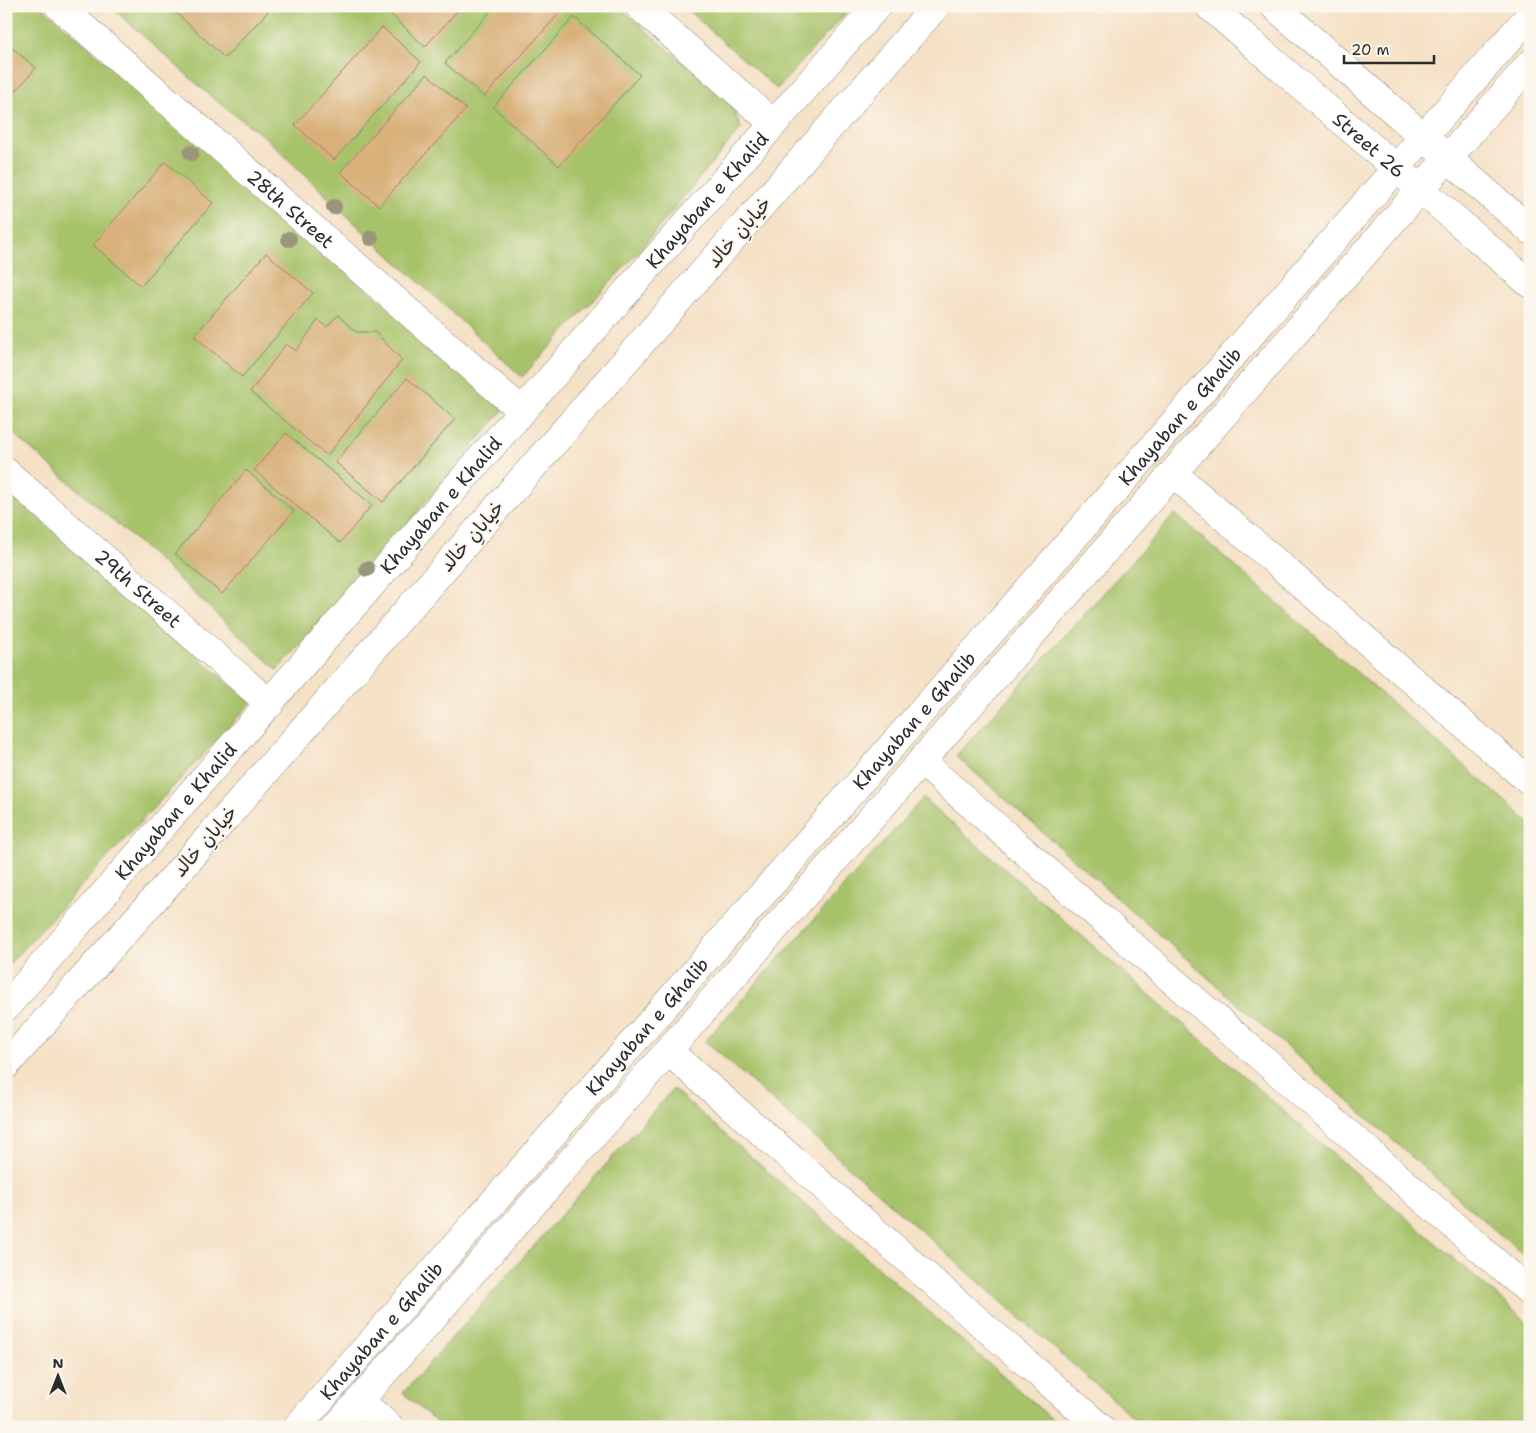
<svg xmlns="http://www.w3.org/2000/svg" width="1536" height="1433" font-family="'Shantell Sans','Playpen Sans Arabic',sans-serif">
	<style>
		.green { fill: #a7c36a; stroke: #69774a }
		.building { fill: #d8b079 }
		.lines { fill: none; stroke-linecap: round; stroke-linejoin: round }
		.minor-casing { stroke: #908678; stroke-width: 29 }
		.major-casing { stroke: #908678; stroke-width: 29 }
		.minor { stroke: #fff; stroke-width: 28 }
		.major { stroke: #fff; stroke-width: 28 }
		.tree { fill: #9a967b }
		.labels { text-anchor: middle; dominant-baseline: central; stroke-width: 4; stroke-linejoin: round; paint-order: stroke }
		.street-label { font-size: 19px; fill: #2b2b2b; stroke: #fbf7ec }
	</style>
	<rect width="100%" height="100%" fill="#fbf7ec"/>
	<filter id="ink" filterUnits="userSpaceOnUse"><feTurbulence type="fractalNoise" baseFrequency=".02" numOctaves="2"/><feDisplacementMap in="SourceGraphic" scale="10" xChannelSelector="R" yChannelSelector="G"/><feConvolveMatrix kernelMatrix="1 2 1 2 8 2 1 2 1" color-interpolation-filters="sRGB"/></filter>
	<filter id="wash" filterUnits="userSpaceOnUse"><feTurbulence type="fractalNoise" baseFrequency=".0096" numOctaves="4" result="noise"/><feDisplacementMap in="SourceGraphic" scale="20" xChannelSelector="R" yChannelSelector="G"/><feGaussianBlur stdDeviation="1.12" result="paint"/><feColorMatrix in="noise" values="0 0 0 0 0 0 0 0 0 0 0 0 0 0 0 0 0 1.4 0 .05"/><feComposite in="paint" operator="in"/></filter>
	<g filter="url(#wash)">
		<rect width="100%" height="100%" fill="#f5e1c6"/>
		<!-- green -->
		<path class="green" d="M 6,6 L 41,6 L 505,408 L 356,585 L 277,670 L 157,559 L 6,427 Z
			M 110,6 L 618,6 L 731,104 L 741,128 L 639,251 L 522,377 L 360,228 L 265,137 L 215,100 Z
			M 683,6 L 852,6 L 777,89 Z
			M 6,490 L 251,703 L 6,967 Z
			M 1175,514 L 1530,823 L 1530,1261 L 956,756 Z
			M 923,798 L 1530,1325 L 1530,1427 L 1144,1427 L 705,1041 Z
			M 673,1089 L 1061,1427 L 442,1427 L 403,1393 Z"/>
		<g id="blocks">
			<!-- building -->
			<path class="building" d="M 171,6 L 273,6 L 225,58 L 170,7 Z
				M 389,6 L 462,6 L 425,47 L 386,10 Z
				M 495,6 L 566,6 L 484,97 L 445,63 Z
				M 574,17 L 640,75 L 559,166 L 493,107 Z
				M 382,27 L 421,62 L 334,160 L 295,125 Z
				M 6,43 L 36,68 L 6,102 Z
				M 427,74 L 466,109 L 379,206 L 340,172 Z
				M 165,162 L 213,203 L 141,286 L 93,245 Z
				M 266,253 L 313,293 L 242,377 L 194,336 Z
				M 338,315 L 356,332 L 375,332 L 402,360 L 327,456 L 250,392 L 286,344 L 296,351 L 318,320 L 327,327 Z
				M 407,378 L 455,419 L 383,502 L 335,462 Z
				M 286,433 L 372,505 L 340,543 L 254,470 Z
				M 246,470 L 294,511 L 222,594 L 175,554 Z"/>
		</g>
	</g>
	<g filter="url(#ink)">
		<use href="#blocks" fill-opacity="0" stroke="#908678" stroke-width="1"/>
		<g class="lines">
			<defs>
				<g id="minor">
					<path id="s1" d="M 59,6 L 522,411"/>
					<path d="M 639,6 L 773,123"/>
					<path id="s2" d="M 6,472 L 270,704"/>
					<path d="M 1173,473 L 1530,782"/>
					<path d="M 922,762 L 1530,1292"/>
					<path id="s3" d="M 6,1007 L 522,411 L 877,6"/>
					<path d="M 668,1051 L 1100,1427"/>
					<path d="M 6,1065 L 173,878 L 936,6"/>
					<path d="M 360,1401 L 390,1427"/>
					<path id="s4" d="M 297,1427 L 1530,15"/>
					<path d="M 336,1427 L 668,1051 L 1530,64"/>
				</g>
				<g id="major">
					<path id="s5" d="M 1209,6 L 1530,284"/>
					<path d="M 1274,6 L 1530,230"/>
				</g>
			</defs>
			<!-- minor casing -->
			<use href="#minor" class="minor-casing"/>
			<!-- major casing -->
			<use href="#major" class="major-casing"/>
			<!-- minor -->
			<use href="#minor" class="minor"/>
			<!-- major -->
			<use href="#major" class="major"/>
		</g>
		<!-- trees -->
		<g class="tree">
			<circle cx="191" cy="153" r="8"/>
			<circle cx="334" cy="207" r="8"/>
			<circle cx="371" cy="238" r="8"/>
			<circle cx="289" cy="239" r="8"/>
			<circle cx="367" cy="569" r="8"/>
		</g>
	</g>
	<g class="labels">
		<!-- street labels -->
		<g class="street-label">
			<text stroke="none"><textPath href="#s5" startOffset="212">Street 26</textPath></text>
			<text stroke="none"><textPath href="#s3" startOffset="1069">Khayaban e Khalid</textPath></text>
			<text stroke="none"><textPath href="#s1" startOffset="308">28th Street</textPath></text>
			<text transform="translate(739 232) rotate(-49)">خیابانِ خالد</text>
			<text stroke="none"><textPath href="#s4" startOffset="1342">Khayaban e Ghalib</textPath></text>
			<text stroke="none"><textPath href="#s3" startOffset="664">Khayaban e Khalid</textPath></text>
			<text transform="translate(472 536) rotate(-49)">خیابانِ خالد</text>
			<text stroke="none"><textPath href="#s2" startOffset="176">29th Street</textPath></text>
			<text stroke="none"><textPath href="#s4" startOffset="938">Khayaban e Ghalib</textPath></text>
			<text stroke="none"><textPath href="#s3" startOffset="259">Khayaban e Khalid</textPath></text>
			<text transform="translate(205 841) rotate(-49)">خیابانِ خالد</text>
			<text stroke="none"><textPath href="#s4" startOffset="532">Khayaban e Ghalib</textPath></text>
			<text stroke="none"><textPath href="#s4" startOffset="128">Khayaban e Ghalib</textPath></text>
		</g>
	</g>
	<!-- margin -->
	<rect width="1536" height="1433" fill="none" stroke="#fbf7ec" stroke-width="25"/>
	<!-- north arrow -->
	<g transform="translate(58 1376)" stroke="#fbf7ec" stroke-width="4" paint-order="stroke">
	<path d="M0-4L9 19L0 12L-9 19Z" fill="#2b2b2b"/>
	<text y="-8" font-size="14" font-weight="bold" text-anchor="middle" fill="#2b2b2b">N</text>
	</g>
	<!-- scale -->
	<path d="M1344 55v8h90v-8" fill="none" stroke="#2b2b2b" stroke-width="2.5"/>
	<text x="1351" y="55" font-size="15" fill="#2b2b2b" stroke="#fbf7ec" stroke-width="4" paint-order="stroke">20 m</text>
</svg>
